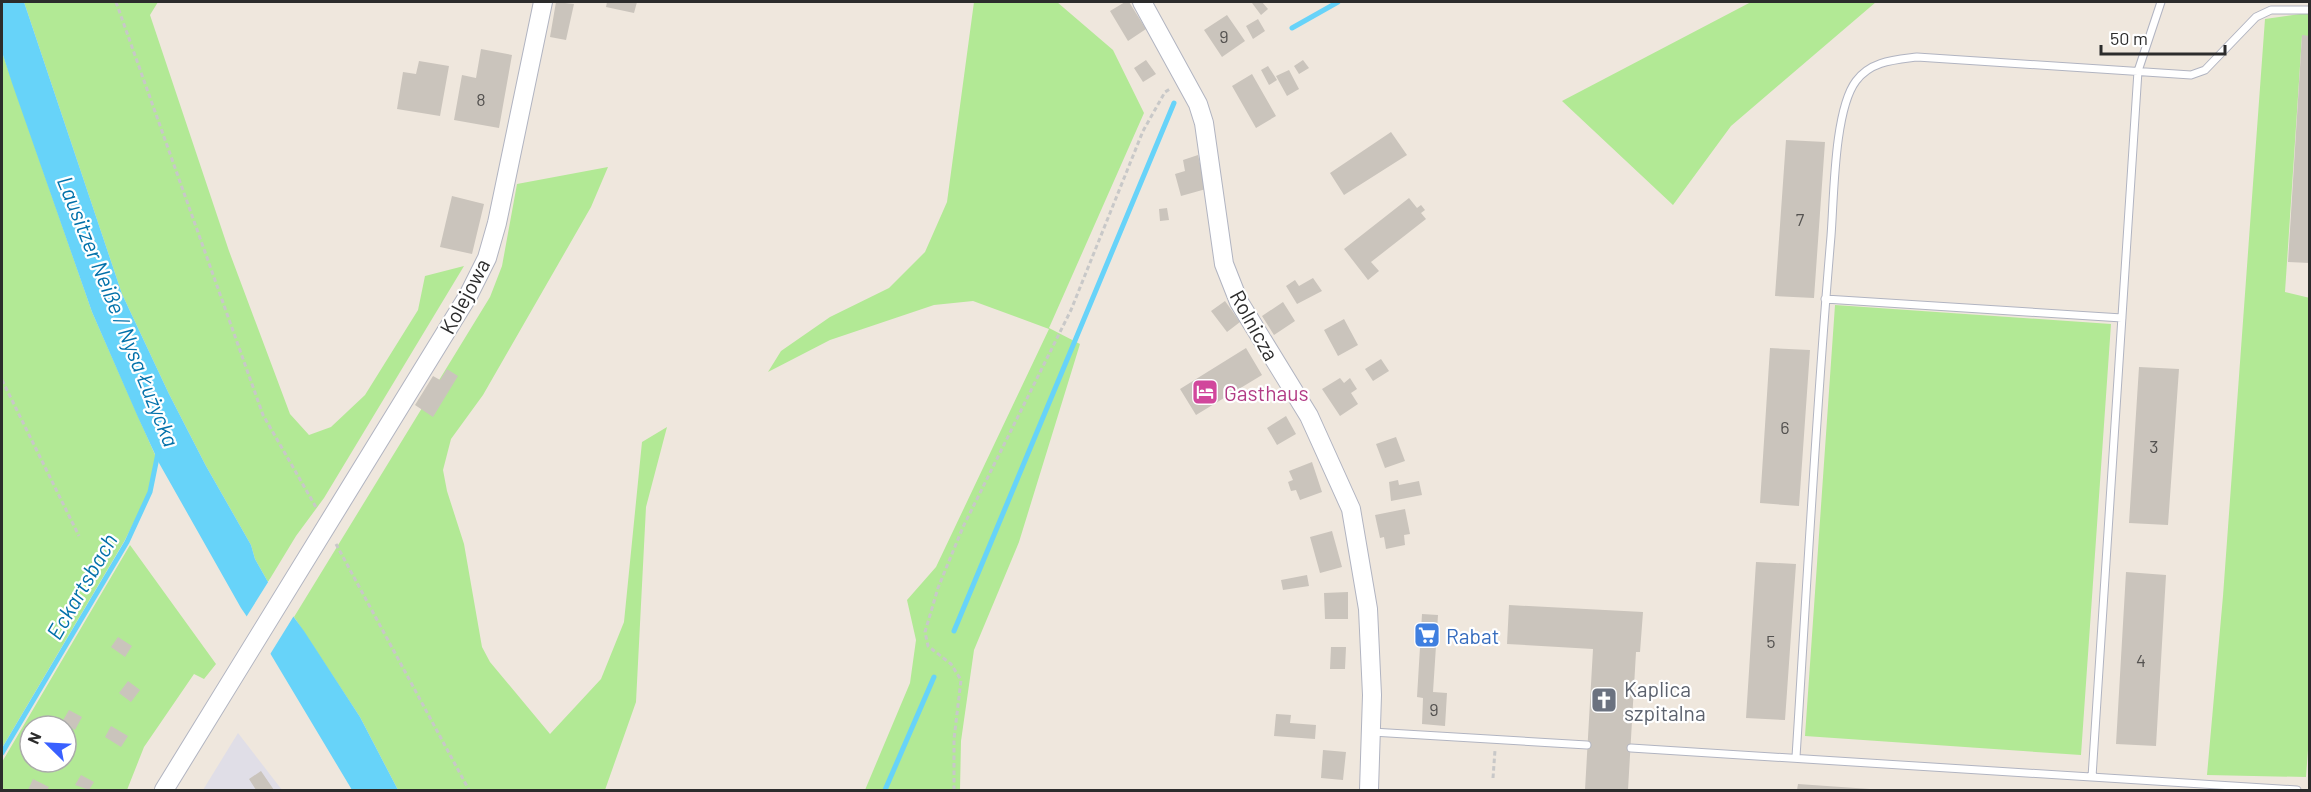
<svg xmlns="http://www.w3.org/2000/svg" width="2311" height="792" font-family="Barlow,sans-serif">
	<style>
		.industrial { fill: #e0dee7 }
		.green { fill: #b2e995; fill-rule: evenodd }
		.water { fill: #67d3f9 }
		.pier { fill: #efe7dd }
		.lines { fill: none; stroke-linecap: round; stroke-linejoin: round }
		.stream { stroke: #67d3f9; stroke-width: 5 }
		.building { fill: #cac4bc }
		.lane-casing { stroke: #b1b4c1; stroke-width: 9 }
		.secondary-casing { stroke: #b1b4c1; stroke-width: 20 }
		.path { stroke: #c8c8c8; stroke-width: 3; stroke-dasharray: 4.5 3; stroke-linecap: butt }
		.lane { stroke: #fff; stroke-width: 7 }
		.secondary { stroke: #fff; stroke-width: 18 }
		.labels { text-anchor: middle; dominant-baseline: central; stroke-width: 4.5; stroke-linejoin: round; paint-order: stroke }
		.number-label { font-size: 18px; fill: #545250 }
		.street-label { font-size: 21px; fill: #2c2c2c; stroke: #fff }
		.hotel-label { font-size: 21px; fill: #b23c85; stroke: #fff; text-anchor: start }
		.shop-label { font-size: 21px; fill: #366cbe; stroke: #fff; text-anchor: start }
		.worship-label { font-size: 21px; fill: #5b616d; stroke: #fff; text-anchor: start }
		.water-label { font-size: 22px; font-style: italic; fill: #0271aa; stroke: #fff }
	</style>
	<rect width="100%" height="100%" fill="#efe7dd"/>
	<!-- industrial -->
	<path class="industrial" d="M 238,733 L 282,790 L 203,790 Z"/>
	<!-- green -->
	<path class="green" d="M 24,2 L 158,2 L 150,15 L 229,251 L 290,414 L 309,435 L 331,427 L 365,395 L 418,310 L 425,276 L 464,266 L 324,498 L 296,536 L 268,582 L 255,559 L 251,545 L 206,466 L 169,394 L 122,294 Z
		M 974,2 L 1057,2 L 1113,50 L 1144,113 L 1049,328 L 1080,344 L 1019,542 L 974,650 L 961,741 L 960,790 L 865,790 L 910,683 L 916,640 L 907,600 L 936,567 L 1049,329 L 973,301 L 934,305 L 830,340 L 768,372 L 781,351 L 830,317 L 889,288 L 925,252 L 947,202 Z
		M 1751,2 L 1876,2 L 1731,126 L 1673,205 L 1562,101 Z
		M 2300,14 L 2309,14 L 2309,36 L 2302,36 L 2285,292 L 2310,298 L 2310,722 L 2306,777 L 2207,775 L 2223,596 L 2265,19 Z
		M 2,52 L 92,312 L 156,457 L 149,492 L 125,540 L 2,748 Z
		M 608,167 L 591,207 L 483,395 L 451,439 L 443,470 L 447,491 L 464,544 L 482,647 L 490,662 L 550,734 L 601,679 L 624,622 L 642,442 L 667,427 L 646,507 L 636,702 L 605,790 L 398,790 L 360,717 L 294,617 L 490,297 L 502,266 L 517,184 Z
		M 1835,305 L 2111,324 L 2081,755 L 1805,736 Z
		M 130,545 L 216,664 L 204,679 L 194,674 L 144,747 L 127,790 L 2,790 L 2,762 ZM 30,726 L 66,726 L 66,762 L 30,762 Z"/>
	<!-- water -->
	<path class="water" d="M 2,2 L 24,2 L 122,294 L 169,394 L 206,466 L 251,545 L 255,559 L 268,582 L 304,631 L 360,717 L 398,790 L 352,790 L 258,633 L 241,608 L 159,463 L 137,415 L 92,312 L 12,83 L 2,52 Z"/>
	<!-- pier -->
	<path class="pier" d="M 270,579 L 280,598 L 285,599 L 295,614 L 269,656 L 245,619 Z"/>
	<g class="lines">
		<!-- stream -->
		<path class="stream" d="M 1292,28 L 1338,2
			M 954,631 L 1174,103
			M 2,753 L 127,542 L 150,492 L 158,453
			M 885,790 L 934,677"/>
	</g>
	<!-- building -->
	<path class="building" d="M 556,2 L 574,4 L 566,40 L 550,37 Z
		M 607,2 L 637,2 L 634,13 L 606,7 Z
		M 1125,2 L 1129,2 L 1146,29 L 1128,41 L 1110,11 Z
		M 1255,2 L 1262,2 L 1268,9 L 1261,15 L 1252,3 Z
		M 1227,15 L 1245,41 L 1222,57 L 1204,30 Z
		M 1258,19 L 1265,31 L 1253,39 L 1246,26 Z
		M 2302,35 L 2310,36 L 2310,263 L 2288,262 Z
		M 481,49 L 512,55 L 499,128 L 454,120 L 462,75 L 476,78 Z
		M 1146,60 L 1156,74 L 1143,82 L 1134,68 Z
		M 1303,60 L 1309,68 L 1299,74 L 1294,66 Z
		M 419,61 L 449,66 L 440,116 L 397,109 L 403,72 L 416,74 Z
		M 1268,66 L 1277,80 L 1269,85 L 1261,70 Z
		M 1289,70 L 1299,89 L 1287,96 L 1276,76 Z
		M 1252,74 L 1276,116 L 1256,128 L 1232,86 Z
		M 1391,132 L 1407,155 L 1344,195 L 1330,173 Z
		M 1786,140 L 1825,142 L 1814,298 L 1775,296 Z
		M 1198,155 L 1206,189 L 1181,196 L 1175,174 L 1185,171 L 1183,160 Z
		M 452,196 L 484,204 L 472,254 L 440,247 Z
		M 1409,198 L 1417,208 L 1421,205 L 1425,210 L 1421,213 L 1426,219 L 1371,262 L 1379,271 L 1368,280 L 1344,249 Z
		M 1167,208 L 1169,220 L 1160,221 L 1159,209 Z
		M 1313,278 L 1322,291 L 1297,304 L 1286,286 L 1295,280 L 1299,286 Z
		M 1225,301 L 1240,322 L 1227,332 L 1211,311 Z
		M 1283,302 L 1295,321 L 1274,335 L 1262,316 Z
		M 1344,319 L 1358,345 L 1338,356 L 1324,330 Z
		M 1246,348 L 1262,375 L 1196,415 L 1180,389 Z
		M 1770,348 L 1810,350 L 1799,506 L 1760,503 Z
		M 1381,359 L 1389,371 L 1373,381 L 1365,369 Z
		M 2139,367 L 2179,369 L 2168,525 L 2129,523 Z
		M 447,369 L 458,376 L 433,417 L 415,405 L 433,376 L 440,380 Z
		M 1340,378 L 1344,383 L 1350,378 L 1357,389 L 1351,393 L 1358,404 L 1340,416 L 1322,389 Z
		M 1286,416 L 1296,434 L 1277,445 L 1267,428 Z
		M 1396,437 L 1405,461 L 1385,468 L 1376,444 Z
		M 1312,462 L 1322,492 L 1300,500 L 1296,490 L 1291,491 L 1288,482 L 1293,480 L 1289,471 Z
		M 1398,480 L 1399,485 L 1419,481 L 1422,495 L 1391,501 L 1389,482 Z
		M 1405,509 L 1410,534 L 1404,535 L 1405,545 L 1386,549 L 1384,537 L 1380,538 L 1375,515 Z
		M 1332,531 L 1342,567 L 1320,573 L 1310,537 Z
		M 1756,562 L 1796,564 L 1785,720 L 1746,718 Z
		M 2126,572 L 2166,575 L 2156,746 L 2116,744 Z
		M 1307,575 L 1309,586 L 1283,590 L 1281,580 Z
		M 1348,592 L 1348,619 L 1325,619 L 1324,593 Z
		M 1509,605 L 1643,612 L 1640,652 L 1636,652 L 1628,790 L 1585,790 L 1593,649 L 1507,644 Z
		M 1422,614 L 1438,615 L 1433,692 L 1447,693 L 1445,726 L 1422,724 L 1423,698 L 1417,697 Z
		M 118,637 L 132,646 L 125,657 L 111,647 Z
		M 1331,647 L 1346,647 L 1345,669 L 1330,669 Z
		M 128,681 L 140,690 L 131,702 L 119,693 Z
		M 69,710 L 82,717 L 75,730 L 62,722 Z
		M 1276,714 L 1291,715 L 1290,723 L 1316,725 L 1315,739 L 1274,736 Z
		M 111,726 L 128,736 L 121,747 L 105,737 Z
		M 1323,750 L 1346,752 L 1343,780 L 1321,778 Z
		M 261,771 L 274,790 L 256,790 L 249,779 Z
		M 81,775 L 94,782 L 89,790 L 75,785 Z
		M 33,779 L 49,787 L 47,790 L 28,790 Z
		M 1798,784 L 1870,789 L 1870,790 L 1797,790 Z"/>
	<g class="lines">
		<defs>
			<path id="lane" d="M 1825,299 L 2122,318
				M 1372,732 L 1587,745
				M 1631,748 L 2297,790
				M 1796,757 C 1807,584 1816,409 1831,236 C 1834,198 1834,110 1856,81 C 1871,61 1894,60 1917,57 L 2191,75 L 2205,70 L 2256,17 L 2271,10 L 2310,10
				M 2092,777 L 2138,71 L 2161,2"/>
			<path id="secondary" d="M 1142,2 L 1198,104 L 1204,123 L 1224,264 L 1239,302 L 1309,416 L 1351,509 L 1368,609 L 1372,695 L 1369,790
				M 164,790 L 468,296 L 487,258 L 497,223 L 543,2"/>
		</defs>
		<!-- lane casing -->
		<use href="#lane" class="lane-casing"/>
		<!-- secondary casing -->
		<use href="#secondary" class="secondary-casing"/>
		<!-- path -->
		<path class="path" d="M 116,2 L 263,415 L 317,509
			M 2,380 L 79,536
			M 336,544 L 469,790
			M 1493,778 L 1495,750
			M 954,790 L 954,739 L 961,680 L 951,664 L 928,646 L 925,632 L 938,588 L 963,527 L 1071,310 L 1143,131 L 1165,92 L 1170,89"/>
		<!-- lane -->
		<use href="#lane" class="lane"/>
		<!-- secondary -->
		<use href="#secondary" class="secondary"/>
	</g>
	<!-- icons -->
	<defs>
		<symbol id="hotel-square" viewBox="-11 -11 22 22"><rect x="-9" y="-9" width="18" height="18" rx="4" fill="#d1479c" stroke="#fff"/><path d="M-6-4.5h1.5V1H6V5H4.5V3h-9V5H-6ZM-4 0a1.8 1.8 0 1 1 3.6 0ZM.5 0V-2.5h3Q6-2.5 6 0Z" fill="#fff"/></symbol>
		<symbol id="supermarket-square" viewBox="-11 -11 22 22"><rect x="-9" y="-9" width="18" height="18" rx="4" fill="#3f7fe0" stroke="#fff"/><path d="M-6-5.5h2.5l.6 2H6L4.5 2H-2.5L-4.4-4H-6ZM-1.5 3.2a1.3 1.3 0 1 0 .1 0ZM3 3.2a1.3 1.3 0 1 0 .1 0Z" fill="#fff"/></symbol>
		<symbol id="church-square" viewBox="-11 -11 22 22"><rect x="-9" y="-9" width="18" height="18" rx="4" fill="#6b7280" stroke="#fff"/><path d="M-1.2-6h2.4v3.5h3.3v2.4h-3.3V6h-2.4V-.1h-3.3v-2.4h3.3Z" fill="#fff"/></symbol>
	</defs>
	<g fill-rule="evenodd">
		<use href="#hotel-square" x="1190" y="377" width="30" height="30"/>
		<use href="#supermarket-square" x="1412" y="620" width="30" height="30"/>
		<use href="#church-square" x="1589" y="685" width="30" height="30"/>
	</g>
	<g class="labels">
		<!-- number labels -->
		<g class="number-label">
			<text x="1224" y="36">9</text>
			<text x="481" y="99">8</text>
			<text x="1800" y="219">7</text>
			<text x="1785" y="427">6</text>
			<text x="2154" y="446">3</text>
			<text x="1771" y="641">5</text>
			<text x="2141" y="660">4</text>
			<text x="1434" y="709">9</text>
		</g>
		<!-- street labels -->
		<g class="street-label">
			<text transform="translate(464 296) rotate(-62)">Kolejowa</text>
			<text transform="translate(1255 325) rotate(61)">Rolnicza</text>
		</g>
		<!-- hotel labels -->
		<g class="hotel-label">
			<text x="1224" y="392">Gasthaus</text>
		</g>
		<!-- shop labels -->
		<g class="shop-label">
			<text x="1446" y="635">Rabat</text>
		</g>
		<!-- worship labels -->
		<g class="worship-label">
			<text x="1624" y="688">Kaplica<tspan x="1624" dy="24">szpitalna</tspan></text>
		</g>
		<!-- water labels -->
		<g class="water-label">
			<text transform="translate(119 311) rotate(68)">Lausitzer Neiße / Nysa Łużycka</text>
			<text transform="translate(81 586) rotate(-60)">Eckartsbach</text>
		</g>
	</g>
	<!-- border -->
	<rect width="2311" height="792" fill="none" stroke="#2c2c2c" stroke-width="6"/>
	<!-- north arrow -->
	<g transform="translate(48 744) rotate(294)"><circle r="28" fill="#ffffff" stroke="#ababab" stroke-width="1.5"/>
	<path d="M0-4.5L10 22L0 15L-10 22Z" fill="#3960ff"/>
	<text y="-9" font-size="16" font-weight="bold" text-anchor="middle" fill="#2c2c2c">N</text>
	</g>
	<!-- scale -->
	<path d="M2101 45v9h124v-9" fill="none" stroke="#2c2c2c" stroke-width="3"/>
	<text x="2110" y="45" font-size="18" fill="#2c2c2c" stroke="#ffffff" stroke-width="4.5" paint-order="stroke">50 m</text>
</svg>
